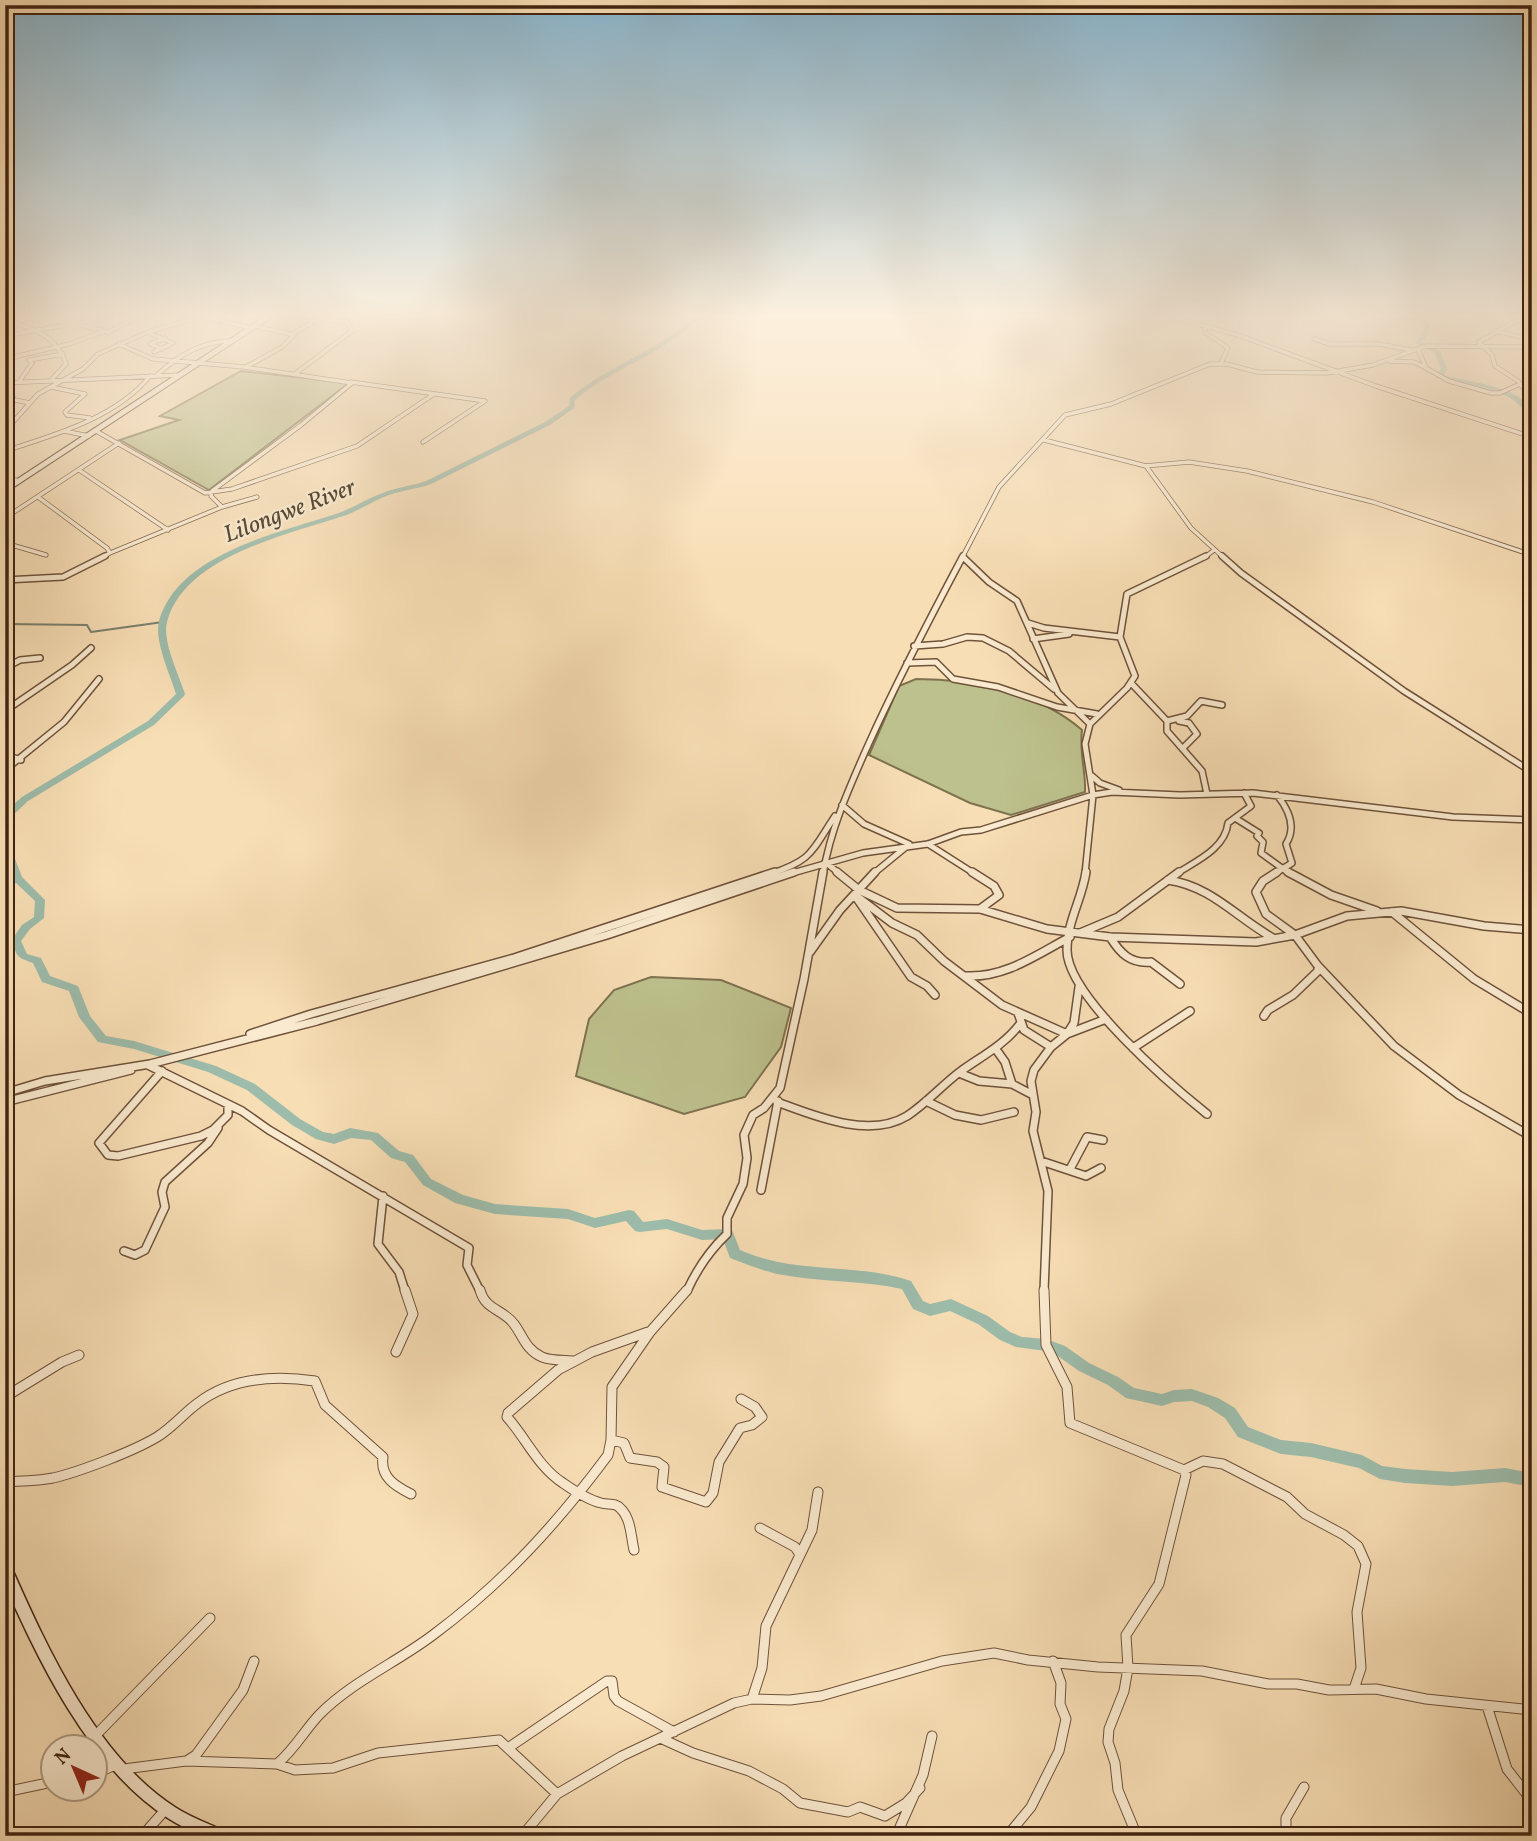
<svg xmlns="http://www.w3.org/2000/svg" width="1537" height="1841" font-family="Vollkorn,serif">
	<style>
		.green { fill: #bdc18d; stroke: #7e724f; stroke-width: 2 }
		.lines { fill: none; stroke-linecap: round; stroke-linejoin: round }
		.stream { stroke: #787f6d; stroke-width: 2 }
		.river { fill: #9dbcab; fill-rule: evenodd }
		.street-far3-casing { stroke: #6e523a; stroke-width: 5 }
		.street-far2-casing { stroke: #6e523a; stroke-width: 8 }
		.street-far1-casing { stroke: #6e523a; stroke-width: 10 }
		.street-casing { stroke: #6e523a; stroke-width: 11 }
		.secondary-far1-casing { stroke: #402411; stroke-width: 7 }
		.secondary-casing { stroke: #402411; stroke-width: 16 }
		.street-far3 { stroke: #faeacf; stroke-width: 3.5 }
		.street-far2 { stroke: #faeacf; stroke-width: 5 }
		.street-far1 { stroke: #faeacf; stroke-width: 7 }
		.street { stroke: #faeacf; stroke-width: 9 }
		.secondary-far1 { stroke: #faeacf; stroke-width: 5 }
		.secondary { stroke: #faeacf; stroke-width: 13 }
		.labels { text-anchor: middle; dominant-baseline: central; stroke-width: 5; stroke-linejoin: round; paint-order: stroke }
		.far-water-label { font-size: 24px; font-style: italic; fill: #574a38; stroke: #faeacf }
	</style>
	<rect width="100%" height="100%" fill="#f8deb5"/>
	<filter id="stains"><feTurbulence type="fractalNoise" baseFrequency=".00286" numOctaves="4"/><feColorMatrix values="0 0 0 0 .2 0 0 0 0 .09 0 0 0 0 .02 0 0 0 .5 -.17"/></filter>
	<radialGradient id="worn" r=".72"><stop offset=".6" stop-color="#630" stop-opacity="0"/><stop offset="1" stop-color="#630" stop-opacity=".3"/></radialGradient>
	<!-- green -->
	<path class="green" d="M 241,371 L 349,383 L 209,490 L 120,440 L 179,420 L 160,416 Z
		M 916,679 C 973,679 1038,692 1082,730 C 1079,753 1086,770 1085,792 L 1011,815 L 970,803 L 869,755 L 899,686 Z
		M 651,977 L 721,980 L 791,1008 L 781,1047 L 745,1097 L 684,1114 L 576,1076 L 589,1019 L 614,990 Z"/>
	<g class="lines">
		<!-- stream -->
		<path class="stream" d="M 5,624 L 87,625 L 91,632 L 163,622"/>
		<!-- river -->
		<path class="river" d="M 676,317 L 688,317 L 685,319 Z
			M 693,317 L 699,317 C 665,355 613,367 575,400 L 574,408 L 550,425 L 431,484 C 417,489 403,490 389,495 C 372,501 358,512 340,517 C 286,535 184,557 167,622 C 162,641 179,675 185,694 L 184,696 L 154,725 L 28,801 L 8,820 L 5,821 L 5,812 L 22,797 L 148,721 L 176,694 C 170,674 154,641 159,621 C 178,554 278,533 336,514 C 353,508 368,498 385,492 C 398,487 412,486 426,481 L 545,422 L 569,406 L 570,398 C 608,365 658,352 693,317 Z
			M 1387,317 L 1422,317 L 1430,325 L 1428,334 L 1422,342 L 1440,351 L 1447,369 L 1444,374 L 1445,376 C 1468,382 1532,387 1532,418 C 1524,413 1520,404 1512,399 C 1491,386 1464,385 1441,378 L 1438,374 L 1441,369 L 1435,353 L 1415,343 L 1422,334 L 1424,325 L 1416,319 L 1409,321 Z
			M 5,843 L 10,846 L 22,877 L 45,900 L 44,918 L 30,929 L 21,941 L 27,954 L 41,958 L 50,976 L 78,986 L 90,1016 L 106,1036 L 134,1041 L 216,1066 L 255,1084 L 300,1119 L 323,1132 L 334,1134 L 350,1128 L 378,1133 L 399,1151 L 413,1155 L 431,1179 L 463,1195 L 495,1204 L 568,1209 L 595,1218 L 629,1210 L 634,1211 L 643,1222 L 667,1219 L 702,1230 L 727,1229 L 732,1230 L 740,1250 C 797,1275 854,1262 911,1281 L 923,1301 L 930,1304 L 951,1299 L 988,1316 L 1010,1332 L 1022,1337 L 1046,1339 L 1065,1346 L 1089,1363 L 1118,1377 L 1134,1388 L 1162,1394 L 1174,1390 L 1192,1389 L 1218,1398 L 1235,1408 L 1248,1427 L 1281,1440 L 1311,1443 L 1362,1455 L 1382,1466 L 1405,1469 L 1452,1472 L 1505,1468 L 1532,1473 L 1532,1487 L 1505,1482 L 1452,1486 L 1405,1483 L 1380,1479 L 1359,1468 L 1311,1457 L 1281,1454 L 1238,1437 L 1225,1418 L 1208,1407 L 1192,1401 L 1174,1402 L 1162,1406 L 1126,1398 L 1108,1385 L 1079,1371 L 1055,1354 L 1046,1351 L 1016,1347 L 1000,1340 L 978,1324 L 950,1311 L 930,1316 L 913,1309 L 902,1289 C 861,1280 818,1282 777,1274 C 761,1270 746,1264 730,1258 L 723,1239 L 702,1240 L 667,1229 L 640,1232 L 635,1231 L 626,1221 L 595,1228 L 568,1219 L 495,1214 L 455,1203 L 423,1185 L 405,1162 L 391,1158 L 371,1140 L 351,1138 L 334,1144 L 316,1139 L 292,1125 L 247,1090 L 208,1072 L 134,1049 L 98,1042 L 79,1017 L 69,991 L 42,982 L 33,963 C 16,957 18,957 11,941 L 22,925 L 34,917 L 35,901 L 16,883 L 5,889 L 5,881 L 12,877 L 5,860 Z"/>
		<defs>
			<path id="street-far3" d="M 203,317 L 252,328
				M 1171,317 L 1238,335 L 1376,386 L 1532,437
				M 1523,317 L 1479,342 L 1492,355 L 1495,366 L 1518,381 L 1532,399
				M 1202,320 L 1206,333 L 1228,348 L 1221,363
				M 5,321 C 32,327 57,336 66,364 L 52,379
				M 74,322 C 85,329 97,326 109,333
				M 5,325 L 33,317
				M 1496,331 L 1529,339
				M 108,332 L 139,317
				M 149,333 L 173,343 L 154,352
				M 293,334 L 319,318
				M 5,336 L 61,326 L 86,317
				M 1314,339 L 1330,344 L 1379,344 L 1411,350
				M 119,344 L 153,359 L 244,367 L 352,383 L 301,425 L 212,491 L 211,496 L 222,507
				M 1524,347 L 1530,340 L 1523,325 L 1528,323 L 1532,326
				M 162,349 L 150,344 L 165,338
				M 1418,349 L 1426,368 L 1449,381 L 1491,393 L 1500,393 L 1520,384
				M 5,359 L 69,344 L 105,331
				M 1389,361 L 1414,362 L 1426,368
				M 246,367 L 282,347 L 294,335 L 254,326
				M 296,373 L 352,331 L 347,322 L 303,317
				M 156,376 C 177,356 202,341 231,341
				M 19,382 L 32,363 L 29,360 L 63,354
				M 351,382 L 485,401 L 423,442
				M 5,383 L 180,375
				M 51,387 L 85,394 L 65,412 L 67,415 L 90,418
				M 5,392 L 9,392 L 14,399
				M 5,398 L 30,403
				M 5,431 L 38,394 L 83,369 L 98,354 L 148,332 L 199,317
				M 64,431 L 89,436
				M 96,431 L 205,493 L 232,489 L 357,446 L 434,394
				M 1044,440 L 1146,466 L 1191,528 L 1224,558
				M 5,451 C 54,435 116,418 150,376
				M 1145,466 L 1189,462 L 1247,471 L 1373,502 L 1532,555
				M 79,470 L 168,530
				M 5,478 L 20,481
				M 38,497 L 107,548 L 110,553 L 101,558
				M 5,518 L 119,443
				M 5,543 L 46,555
				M 110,553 L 222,507 L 257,497
				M 962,558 L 999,487 L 1065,415 L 1111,404 L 1210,364 L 1227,364 L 1257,372 L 1327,373 L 1373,365 L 1426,346 L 1532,347
				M 1204,558 L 1214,550"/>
			<path id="street-far2" d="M 1222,556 L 1241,573 L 1404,691 L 1532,772
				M 963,557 L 989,582 L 1017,601 L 1058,693 L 1090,724 L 1085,744 L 1093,795 L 1085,874
				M 5,580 L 63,577 L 105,556
				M 1028,623 L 1044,628 L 1120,637
				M 1033,639 L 1069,634
				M 914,646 L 943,644 L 967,637 L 983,638 L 1009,651 L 1054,689
				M 907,663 L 936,662 L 953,679 L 998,687 L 1057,707 L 1097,714
				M 5,668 L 20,660 L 40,658
				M 1131,683 L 1167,721 L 1167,731 L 1202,771 L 1207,794
				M 5,711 L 72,665 L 91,648
				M 1167,721 L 1187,716 L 1201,701 L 1222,705
				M 1179,721 L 1189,723 L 1197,734 L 1184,747
				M 1090,724 L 1127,688 L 1135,676 L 1120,637 L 1127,594 L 1206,556
				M 5,755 L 21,760
				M 5,770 L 64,722 L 99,679
				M 1092,776 L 1100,783 L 1119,790
				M 842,805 L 864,824 L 909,844
				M 1235,818 L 1259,833 L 1257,836 L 1263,842 L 1261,853 L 1290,874
				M 928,844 L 975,874
				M 825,862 L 840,874
				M 770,874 C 813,860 811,852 835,816
				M 789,874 L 863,853 L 928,844 L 961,832 L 981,830 L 1093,795 L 1112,792 L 1180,795 L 1253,793 L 1453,817 L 1532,820
				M 823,874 C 831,827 850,786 869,743 C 898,679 930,618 963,556
				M 873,874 L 906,847
				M 1176,874 C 1196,861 1225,849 1228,823 L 1251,806 L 1244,793
				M 1274,874 L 1292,863 L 1286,844 C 1297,827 1289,810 1277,795"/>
			<path id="street-far1" d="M 837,872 L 859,890 L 897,908 L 980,909 L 1047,929 L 1110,937 L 1256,942 L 1295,935 L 1347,916 L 1401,911 L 1484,926 L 1532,930
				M 972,872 L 994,886 L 999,895 L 980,909
				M 1086,872 C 1082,899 1067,922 1067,950 C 1067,996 1171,1085 1207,1114
				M 1277,872 L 1263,881 L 1256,892 L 1266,914 L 1295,935 L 1318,966 L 1394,1046 L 1459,1095 L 1532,1137
				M 1288,872 L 1331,895 L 1377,911
				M 1168,880 C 1211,886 1237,918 1273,938
				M 855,895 L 892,923 L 917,935 L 944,961 L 1002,1005 L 1067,1034 L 1106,1019
				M 856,897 L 911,977 L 927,986 L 935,995
				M 1392,912 L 1474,979 L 1532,1014
				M 1080,933 L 1118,917 L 1179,872
				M 1110,937 C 1120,953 1130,964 1151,962 L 1180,984
				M 810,952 L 840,910 L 875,872
				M 966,976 C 1005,978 1036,955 1070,937
				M 1018,1013 L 1024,1030 L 1051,1047
				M 1264,1016 L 1268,1010 L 1293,995 L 1318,971 L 1318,966
				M 250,1034 L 311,1014 L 514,958 L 775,872
				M 995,1048 L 1005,1062 L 1012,1084
				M 1133,1048 L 1190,1011
				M 148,1065 L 242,1111 L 269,1130 L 469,1248 L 467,1265 L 480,1291
				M 162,1071 L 99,1143 L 108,1155 L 118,1156 L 201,1136 L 213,1130 L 228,1115 L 228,1105
				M 959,1073 L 979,1081 L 1012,1084 L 1033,1095
				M 5,1093 L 45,1081 L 150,1064 L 317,1021 L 607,935 L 794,872
				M 926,1101 L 955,1115 L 981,1120 L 1014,1112
				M 5,1102 L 131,1070
				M 777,1102 C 815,1116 869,1139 907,1116 C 927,1103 942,1085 961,1071 C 982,1056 1004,1045 1020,1024
				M 1041,1161 L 1086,1176 L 1101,1168
				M 1070,1169 L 1087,1137 L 1103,1140
				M 761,1190 L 778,1101
				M 383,1196 L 378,1244 L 399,1272 L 405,1291
				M 124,1251 L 135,1255 L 145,1250 L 165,1207 L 162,1192 L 165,1182 L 208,1143 L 218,1128
				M 687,1291 C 697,1269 709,1251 727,1234 L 727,1218 L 743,1184 L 747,1158 L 744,1135 L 753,1115 L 764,1108 L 780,1088 L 804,979 L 823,872
				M 1044,1291 L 1048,1191 L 1033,1131 L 1036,1112 L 1031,1081 L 1034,1070 L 1051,1047 L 1067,1034 L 1074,1023 L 1079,987"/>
			<path id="street" d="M 480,1290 C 485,1310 503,1309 514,1324 C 523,1336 526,1350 542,1357 C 551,1361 565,1360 575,1361
				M 1044,1290 L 1046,1345 L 1067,1387 L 1070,1423 L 1184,1470 L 1186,1475 L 1159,1584 L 1126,1635 L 1128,1668 L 1124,1691 L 1109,1729 L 1108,1742 L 1115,1763 L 1118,1790 L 1137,1836
				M 396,1352 L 413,1314 L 405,1290
				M 5,1397 L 62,1362 L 79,1355
				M 611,1440 L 624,1443 L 630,1458 L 657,1462 L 664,1467 L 662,1487 L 706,1502 L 713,1493 L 719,1462 L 740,1428 L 752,1425 L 762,1417 L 755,1407 L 741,1399
				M 1184,1470 L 1203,1461 L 1223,1464 L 1287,1497 L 1305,1514 L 1344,1535 L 1358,1546 L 1366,1564 L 1357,1612 L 1361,1668 L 1354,1689
				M 5,1482 C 21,1481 38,1481 53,1478 C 79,1472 134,1451 157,1437 C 172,1428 184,1413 198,1403 C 232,1377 274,1375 315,1381 L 325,1405 L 383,1457 C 380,1477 395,1486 411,1494
				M 760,1528 L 795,1547 L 799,1553
				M 634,1550 C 631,1537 631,1519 621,1509 C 615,1502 609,1505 601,1503 C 589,1500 573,1490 563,1483 C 538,1467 526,1438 507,1417 L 508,1413 L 558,1370 L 592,1352 L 648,1332
				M 752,1699 L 762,1668 L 766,1626 L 812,1530 L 818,1492
				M 1487,1706 L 1507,1769 L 1532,1801
				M 96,1735 L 210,1618
				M 660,1738 L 693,1753 L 749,1771 L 783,1789 L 800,1803 L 848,1812 L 860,1807 L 885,1816 L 906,1803 L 920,1788
				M 508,1748 L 607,1681 L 612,1681 L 614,1696 L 618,1701 L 674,1732
				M 188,1760 L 196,1755 L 243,1690 L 254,1661
				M 277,1764 C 294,1750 304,1731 319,1715 C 351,1682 396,1663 433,1635 C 503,1583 556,1525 608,1455 L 611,1440 L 612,1387 L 650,1332 L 687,1290
				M 124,1769 L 186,1761 L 277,1764 L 295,1770 L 333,1768 L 378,1753 L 499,1740 L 557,1794
				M 94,1774 L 118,1764
				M 5,1792 L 52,1782
				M 142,1836 L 166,1809
				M 522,1836 L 557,1794 L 622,1756 L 734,1703 L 752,1699 L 790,1700 L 821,1696 L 942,1661 L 994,1653 L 1028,1660 L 1098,1667 L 1202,1671 L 1268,1684 L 1297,1684 L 1329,1690 L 1376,1689 L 1426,1699 L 1532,1710
				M 896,1836 L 923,1775 L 932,1736
				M 1007,1836 L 1031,1807 L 1059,1751 L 1066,1719 L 1060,1704 L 1061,1683 L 1053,1661
				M 1286,1836 L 1286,1818 L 1304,1787"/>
			<path id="secondary-far1" d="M 5,490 L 268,317"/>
			<path id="secondary" d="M 5,1569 C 42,1653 92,1762 172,1813 C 187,1823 204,1829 220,1836"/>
		</defs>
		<!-- street-far3 casing -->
		<use href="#street-far3" class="street-far3-casing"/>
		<!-- street-far2 casing -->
		<use href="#street-far2" class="street-far2-casing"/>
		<!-- street-far1 casing -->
		<use href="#street-far1" class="street-far1-casing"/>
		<!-- street casing -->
		<use href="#street" class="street-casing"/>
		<!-- secondary-far1 casing -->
		<use href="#secondary-far1" class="secondary-far1-casing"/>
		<!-- secondary casing -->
		<use href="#secondary" class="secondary-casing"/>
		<!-- street-far3 -->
		<use href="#street-far3" class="street-far3"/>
		<!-- street-far2 -->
		<use href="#street-far2" class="street-far2"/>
		<!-- street-far1 -->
		<use href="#street-far1" class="street-far1"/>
		<!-- street -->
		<use href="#street" class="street"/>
		<!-- secondary-far1 -->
		<use href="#secondary-far1" class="secondary-far1"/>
		<!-- secondary -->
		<use href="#secondary" class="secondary"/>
	</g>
	<!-- sky -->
	<linearGradient id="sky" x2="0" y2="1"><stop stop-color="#8ab7d0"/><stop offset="0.55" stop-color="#fcf0de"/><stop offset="1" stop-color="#fcf0de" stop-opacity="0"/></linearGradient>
	<rect width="1537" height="574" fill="url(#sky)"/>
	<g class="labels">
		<!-- far-water labels -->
		<g class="far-water-label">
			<text transform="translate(290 512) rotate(-21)">Lilongwe River</text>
		</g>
	</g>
	<!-- margin -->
	<rect width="1537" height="1841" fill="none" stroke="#f8deb5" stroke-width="28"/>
	<rect x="7" y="7" width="1523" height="1827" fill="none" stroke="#402411" stroke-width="3.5"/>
	<rect x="14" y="14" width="1509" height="1813" fill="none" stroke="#402411" stroke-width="2"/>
	<!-- north arrow -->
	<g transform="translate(74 1768) rotate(316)"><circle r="33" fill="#faeacf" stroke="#b09b83" stroke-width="2"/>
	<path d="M0-5L12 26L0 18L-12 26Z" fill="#8f2418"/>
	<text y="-10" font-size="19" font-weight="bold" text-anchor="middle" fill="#402411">N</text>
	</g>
	<rect width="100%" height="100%" filter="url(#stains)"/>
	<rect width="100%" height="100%" fill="url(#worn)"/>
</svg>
